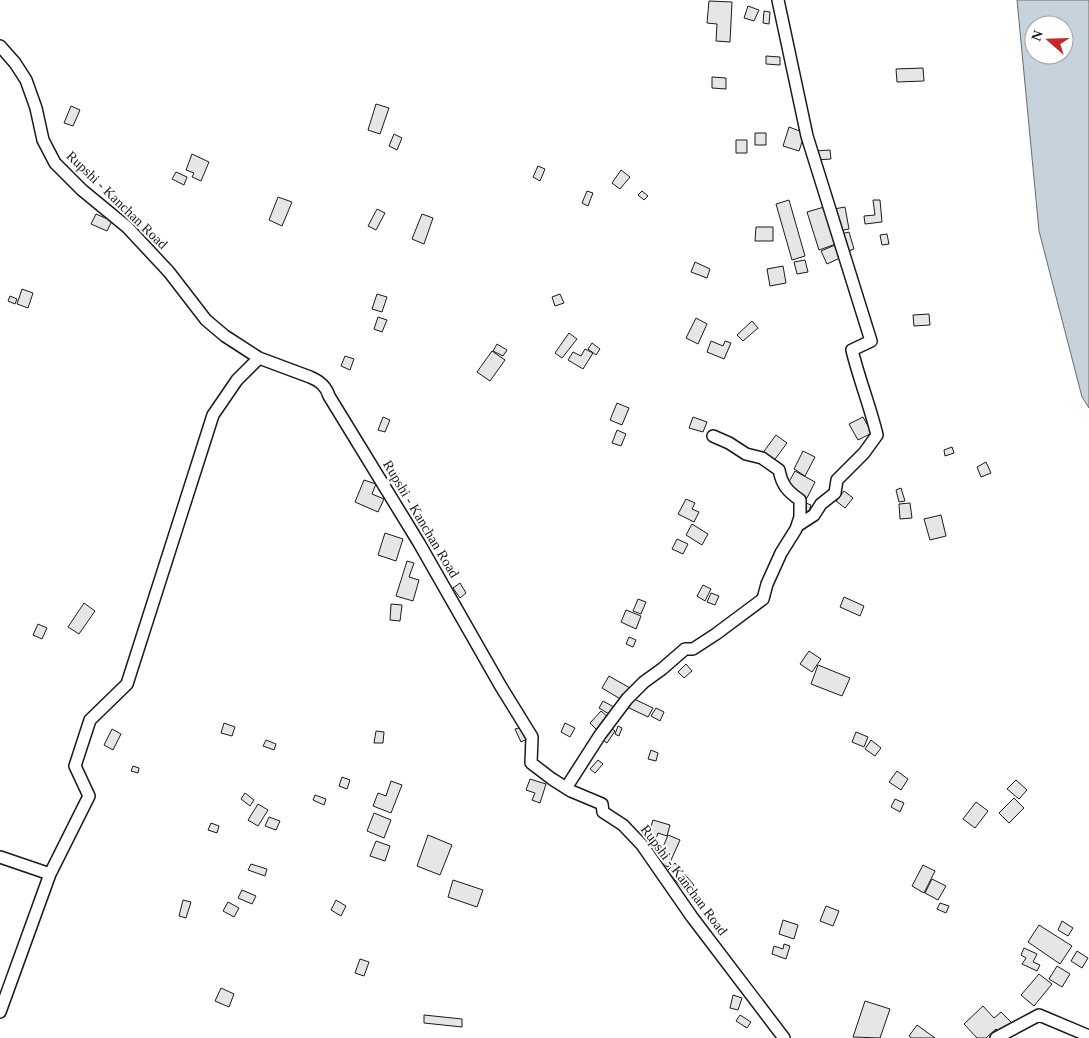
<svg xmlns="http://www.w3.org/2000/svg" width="1089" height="1038" font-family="'Times New Roman',serif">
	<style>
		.water { fill: #c6d2dc; stroke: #6a6a6a; fill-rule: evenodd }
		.building { fill: #e6e6e6; stroke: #1a1a1a }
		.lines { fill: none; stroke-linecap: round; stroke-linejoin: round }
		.minor-casing { stroke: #1a1a1a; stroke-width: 14 }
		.minor { stroke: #fff; stroke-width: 11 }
		.labels { text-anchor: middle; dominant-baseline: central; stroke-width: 4; stroke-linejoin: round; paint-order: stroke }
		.street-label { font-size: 14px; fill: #1a1a1a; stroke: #fff }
	</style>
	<rect width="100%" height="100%" fill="#fff"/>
	<!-- water -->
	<path class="water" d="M 1017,0 L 1089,0 L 1089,408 L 1082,397 L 1039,231 ZM 1034,25 L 1064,25 L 1064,55 L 1034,55 Z"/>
	<!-- building -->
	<path class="building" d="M 709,1 L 732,2 L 730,42 L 716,41 L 717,24 L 707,23 Z
		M 748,6 L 759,10 L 754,21 L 744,18 Z
		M 764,11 L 770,12 L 769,24 L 763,23 Z
		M 766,56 L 780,57 L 780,65 L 766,64 Z
		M 923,68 L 924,81 L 897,82 L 896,69 Z
		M 712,77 L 726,78 L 726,89 L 712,88 Z
		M 376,104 L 389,108 L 380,134 L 368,130 Z
		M 71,106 L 80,110 L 73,126 L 64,123 Z
		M 789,127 L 805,133 L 799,151 L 783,146 Z
		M 755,133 L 766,133 L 766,145 L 755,145 Z
		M 394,134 L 402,138 L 397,150 L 389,146 Z
		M 736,140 L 747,140 L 747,153 L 736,153 Z
		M 830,150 L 831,159 L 815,160 L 814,151 Z
		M 192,154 L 209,162 L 201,181 L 192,177 L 194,173 L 186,170 Z
		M 538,166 L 545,169 L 540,181 L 533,177 Z
		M 621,170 L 630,177 L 620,189 L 612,183 Z
		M 176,172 L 187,177 L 184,185 L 172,179 Z
		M 587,191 L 593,193 L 588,206 L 582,203 Z
		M 642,191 L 648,196 L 644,200 L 638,195 Z
		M 278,197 L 292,202 L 282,226 L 269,220 Z
		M 789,200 L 805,256 L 792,260 L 776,204 Z
		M 873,200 L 880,200 L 882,222 L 865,224 L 864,216 L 875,215 Z
		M 824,207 L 836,244 L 819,250 L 807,212 Z
		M 845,207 L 849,229 L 839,231 L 834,209 Z
		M 377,209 L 385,213 L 376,230 L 368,226 Z
		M 96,214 L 112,221 L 107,231 L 91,224 Z
		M 422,214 L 433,218 L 424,244 L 412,239 Z
		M 756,227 L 773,227 L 773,241 L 755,241 Z
		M 849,232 L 854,249 L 846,252 L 841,234 Z
		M 887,234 L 889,244 L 882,245 L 880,235 Z
		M 835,245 L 840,258 L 827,264 L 821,251 Z
		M 805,260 L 808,272 L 797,274 L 794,262 Z
		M 695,262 L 710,269 L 707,278 L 691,272 Z
		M 783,266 L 786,283 L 770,286 L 767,269 Z
		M 22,289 L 33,293 L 28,308 L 17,304 Z
		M 377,294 L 387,297 L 382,312 L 372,309 Z
		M 560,294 L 564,303 L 555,306 L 552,297 Z
		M 10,296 L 17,299 L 15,304 L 8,301 Z
		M 929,314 L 930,325 L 914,326 L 913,315 Z
		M 378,317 L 387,320 L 382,332 L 374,329 Z
		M 696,318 L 707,324 L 698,344 L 686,338 Z
		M 752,321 L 758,328 L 743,341 L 737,335 Z
		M 569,333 L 577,339 L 562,358 L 555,353 Z
		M 711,341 L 723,346 L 725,341 L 731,343 L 724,359 L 707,352 Z
		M 592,343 L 600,349 L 596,355 L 588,349 Z
		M 497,344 L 507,350 L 503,356 L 493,351 Z
		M 585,349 L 593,353 L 583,369 L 568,360 L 573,352 L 581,356 Z
		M 492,351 L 505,360 L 490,381 L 477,372 Z
		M 345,356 L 354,359 L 350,370 L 341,366 Z
		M 617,403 L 629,408 L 622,425 L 610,420 Z
		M 383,417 L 390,420 L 385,432 L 378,430 Z
		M 693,417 L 707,422 L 703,432 L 689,428 Z
		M 863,417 L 872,433 L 858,440 L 849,424 Z
		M 617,430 L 626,434 L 621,446 L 612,443 Z
		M 776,435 L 787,443 L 773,462 L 762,454 Z
		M 952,447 L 954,453 L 945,456 L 944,450 Z
		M 803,451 L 815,457 L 805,476 L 794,469 Z
		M 986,462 L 991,473 L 981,477 L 977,467 Z
		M 795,471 L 815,482 L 807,498 L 786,487 Z
		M 364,480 L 376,484 L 372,494 L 384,499 L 378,512 L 355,502 Z
		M 901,488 L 905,501 L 899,502 L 896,490 Z
		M 844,491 L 853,498 L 845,508 L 836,501 Z
		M 686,499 L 695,503 L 692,509 L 699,512 L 694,522 L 678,514 Z
		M 806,503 L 811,505 L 808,514 L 803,512 Z
		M 910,503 L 912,518 L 900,519 L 899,504 Z
		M 941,515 L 946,536 L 930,540 L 924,519 Z
		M 692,524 L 708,534 L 702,545 L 686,535 Z
		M 385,533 L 403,539 L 396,561 L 378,555 Z
		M 677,539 L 688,544 L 683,554 L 672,549 Z
		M 407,561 L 414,563 L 409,577 L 419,580 L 413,601 L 396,596 Z
		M 460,583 L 466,593 L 460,598 L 453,588 Z
		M 703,585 L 711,589 L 705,601 L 697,596 Z
		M 711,593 L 719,596 L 715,605 L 707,602 Z
		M 844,597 L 864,606 L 860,616 L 840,607 Z
		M 638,599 L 646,602 L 641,614 L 633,611 Z
		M 84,603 L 95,611 L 79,634 L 68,627 Z
		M 391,604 L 402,605 L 400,621 L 390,620 Z
		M 626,610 L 641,616 L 636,629 L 621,622 Z
		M 38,624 L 47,628 L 42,639 L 33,635 Z
		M 629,637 L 636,640 L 633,647 L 626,644 Z
		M 809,651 L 821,659 L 812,672 L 800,664 Z
		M 686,664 L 692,671 L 684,678 L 678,672 Z
		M 818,665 L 850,678 L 842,696 L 811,684 Z
		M 609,676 L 630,688 L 622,700 L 602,688 Z
		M 630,697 L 653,708 L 648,717 L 625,706 Z
		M 603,701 L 614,707 L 609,714 L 599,708 Z
		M 656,708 L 664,712 L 660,721 L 651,716 Z
		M 601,711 L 610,719 L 598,731 L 590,723 Z
		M 224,723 L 235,727 L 232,736 L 221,733 Z
		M 565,723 L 575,728 L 570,737 L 561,732 Z
		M 608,726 L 615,731 L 607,743 L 600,738 Z
		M 618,726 L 622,728 L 619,736 L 615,734 Z
		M 522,727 L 527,739 L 521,742 L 515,729 Z
		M 112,729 L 121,734 L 113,750 L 104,745 Z
		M 376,731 L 384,732 L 383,743 L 374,743 Z
		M 856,732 L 868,737 L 864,747 L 852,742 Z
		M 266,740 L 276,744 L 274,750 L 263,746 Z
		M 871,740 L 881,748 L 875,756 L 865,749 Z
		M 651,750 L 658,753 L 656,761 L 648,759 Z
		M 598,760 L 603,764 L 595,773 L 590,769 Z
		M 133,766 L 139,768 L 138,773 L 131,771 Z
		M 897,771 L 908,779 L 901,790 L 889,782 Z
		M 342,777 L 350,780 L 347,789 L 339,786 Z
		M 530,779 L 546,784 L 540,803 L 532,800 L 535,793 L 526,790 Z
		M 1016,780 L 1027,790 L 1019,799 L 1007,789 Z
		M 391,781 L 402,785 L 391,813 L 373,806 L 378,793 L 386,796 Z
		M 245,793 L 254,800 L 250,806 L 241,799 Z
		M 315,795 L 326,799 L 324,805 L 313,800 Z
		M 1014,798 L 1024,808 L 1009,823 L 999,813 Z
		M 895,799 L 904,803 L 900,812 L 891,807 Z
		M 976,802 L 988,811 L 975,828 L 963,819 Z
		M 258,804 L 268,810 L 258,826 L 248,820 Z
		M 374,813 L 391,820 L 384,838 L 367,831 Z
		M 269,817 L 280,821 L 276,830 L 265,826 Z
		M 653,820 L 670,825 L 667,836 L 658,833 L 654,844 L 646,842 Z
		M 211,823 L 219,826 L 217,833 L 208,830 Z
		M 428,835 L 452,845 L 440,875 L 417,866 Z
		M 668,835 L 680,840 L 668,867 L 657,862 Z
		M 376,841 L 390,846 L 385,861 L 370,856 Z
		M 675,863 L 694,885 L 686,892 L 667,871 Z
		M 251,864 L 267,869 L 265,876 L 248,870 Z
		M 923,865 L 935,871 L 924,893 L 912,886 Z
		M 932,879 L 946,886 L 938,900 L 925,893 Z
		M 453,880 L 483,890 L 477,907 L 448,897 Z
		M 242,890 L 256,896 L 252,904 L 238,898 Z
		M 183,900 L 191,902 L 186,918 L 179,916 Z
		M 336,900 L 346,906 L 341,916 L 331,910 Z
		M 228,902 L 239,908 L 234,917 L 223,911 Z
		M 940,903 L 949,906 L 946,913 L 937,909 Z
		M 826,906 L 839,911 L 833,926 L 820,921 Z
		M 783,920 L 798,925 L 794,939 L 779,934 Z
		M 1062,921 L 1073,928 L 1068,936 L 1058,930 Z
		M 1039,925 L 1072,946 L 1060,964 L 1028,942 Z
		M 784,944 L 790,946 L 786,959 L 772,954 L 774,946 L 783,949 Z
		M 1024,948 L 1037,954 L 1033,962 L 1040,965 L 1037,971 L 1022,964 L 1026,958 L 1021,955 Z
		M 1077,951 L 1088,958 L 1082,968 L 1071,961 Z
		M 360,959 L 369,962 L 364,976 L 355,973 Z
		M 1057,966 L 1070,974 L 1062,987 L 1049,979 Z
		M 1039,974 L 1052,984 L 1034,1006 L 1021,995 Z
		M 221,988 L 234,994 L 229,1007 L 215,1001 Z
		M 733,995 L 742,998 L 738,1010 L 730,1008 Z
		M 865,1001 L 890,1009 L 880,1038 L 853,1037 Z
		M 983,1006 L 994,1018 L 1001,1012 L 1013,1024 L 1001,1035 L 996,1029 L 986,1038 L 977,1038 L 964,1024 Z
		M 424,1015 L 462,1019 L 462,1027 L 424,1023 Z
		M 740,1015 L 751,1022 L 747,1028 L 736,1021 Z
		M 917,1025 L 935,1038 L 912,1038 L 909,1036 Z"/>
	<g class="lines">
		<defs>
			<path id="minor" d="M 778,0 L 807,136 L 871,341 L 852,350 C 859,379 870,406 877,435 L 864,453 L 837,480 L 835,493 L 821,504 L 814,515 L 797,526
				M 0,46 L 15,63 L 26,80 L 36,108 L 43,140 L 55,163 L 82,190 L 127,227 L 169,272 L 206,320 L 225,336 L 259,358 L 310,377 C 320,381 326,386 329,396 L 419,543 L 500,685 L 532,737 L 531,763 L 552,779 L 571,791 L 602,804 L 603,812 L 623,825 L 642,845 L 692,917 L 784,1038
				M 566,788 L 600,735 L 627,699 L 644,682 L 662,669 L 685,649 L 693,649 L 716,634 L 763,599 L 767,584 L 781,553 L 796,529 L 800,517 L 800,500 C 787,491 782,485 779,470 L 762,458 L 746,454 L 729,443 L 713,436
				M 0,857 L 50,874
				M 0,1012 L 50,874 L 89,796 L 75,766 L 90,720 L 127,684 L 213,415 L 237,380 L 259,358
				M 996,1038 L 1039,1015 L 1089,1036"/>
		</defs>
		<!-- minor casing -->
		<use href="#minor" class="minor-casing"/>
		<!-- minor -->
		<use href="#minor" class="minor"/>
	</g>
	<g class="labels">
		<!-- street labels -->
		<g class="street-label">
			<text transform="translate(117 200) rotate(44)">Rupshi - Kanchan Road</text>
			<text transform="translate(421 519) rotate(59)">Rupshi - Kanchan Road</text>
			<text transform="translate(684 880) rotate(53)">Rupshi - Kanchan Road</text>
		</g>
	</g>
	<!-- north arrow -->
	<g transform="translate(1049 40) rotate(290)"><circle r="24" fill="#ffffff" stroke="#a3a3a3"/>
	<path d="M0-4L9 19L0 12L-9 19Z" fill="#c62828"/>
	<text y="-8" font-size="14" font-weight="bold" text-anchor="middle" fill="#1a1a1a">N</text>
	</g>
</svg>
